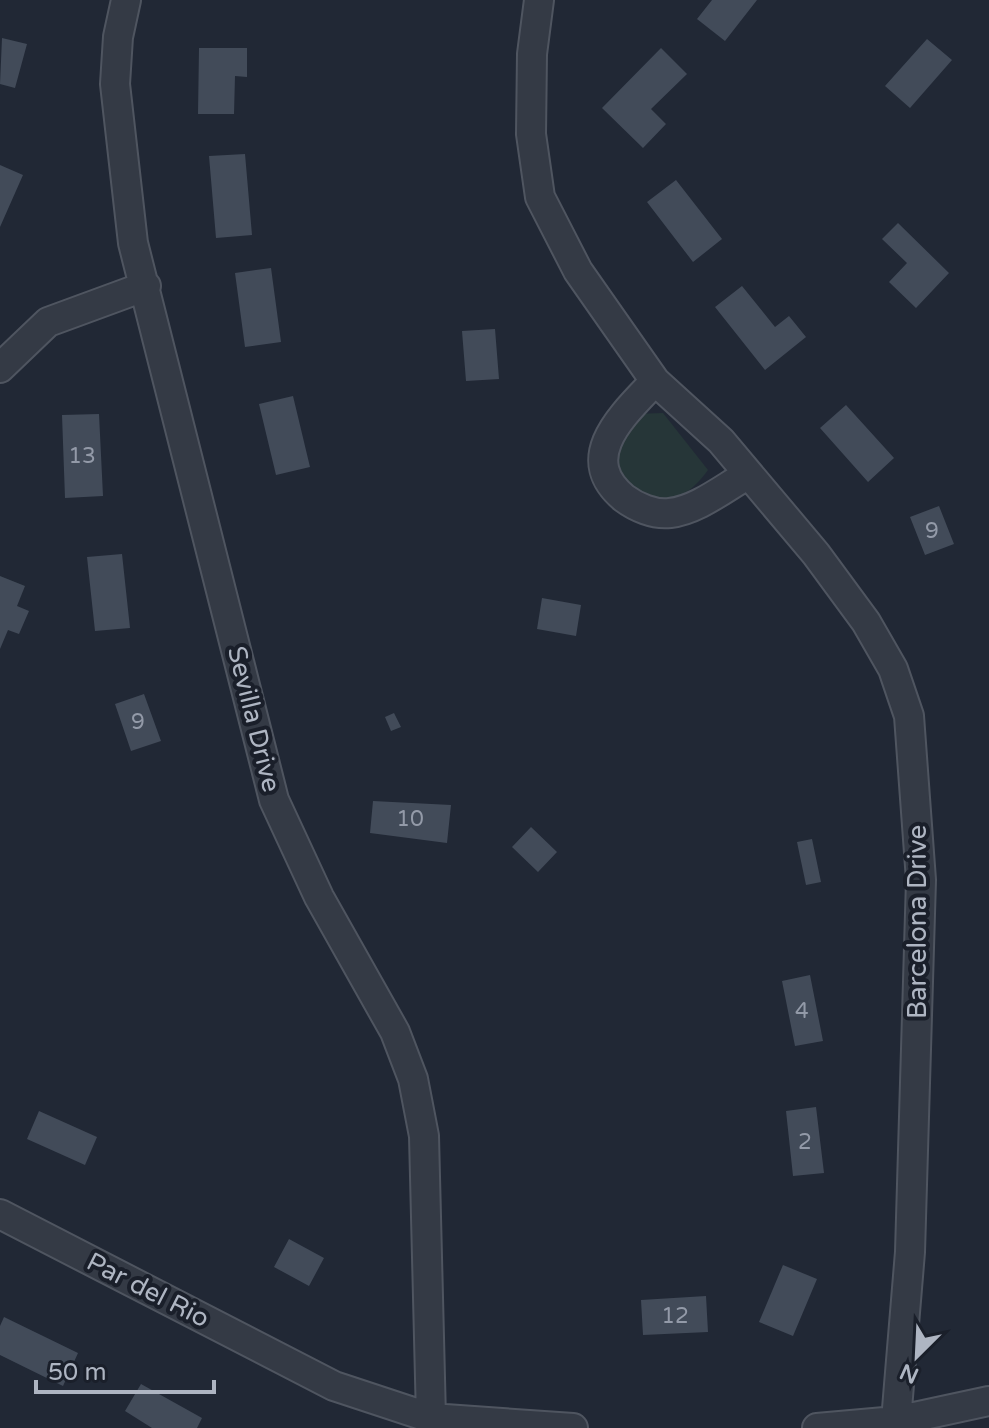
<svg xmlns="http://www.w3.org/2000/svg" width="989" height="1428" font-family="'Varela Round',sans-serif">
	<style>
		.green { fill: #263638 }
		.building { fill: #424b59 }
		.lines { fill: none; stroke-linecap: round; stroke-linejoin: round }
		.minor-casing { stroke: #4f5560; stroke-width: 32 }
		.minor { stroke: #343a45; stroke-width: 28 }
		.labels { text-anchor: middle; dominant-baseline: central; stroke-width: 8; stroke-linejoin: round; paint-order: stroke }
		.number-label { font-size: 22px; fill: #939aa8 }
		.street-label { font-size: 26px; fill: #aeb5c2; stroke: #1a1f2a }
	</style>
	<rect width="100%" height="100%" fill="#212835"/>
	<!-- green -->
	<path class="green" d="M 663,413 L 708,470 C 691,493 677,501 649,502 L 615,474 L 618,450 L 636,414 Z"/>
	<!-- building -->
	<path class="building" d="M 712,0 L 757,0 L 725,41 L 697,19 Z
		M 2,38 L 27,44 L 15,88 L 0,84 Z
		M 927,39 L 952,60 L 910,108 L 885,86 Z
		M 199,48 L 247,48 L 247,77 L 235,76 L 234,114 L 198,114 Z
		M 661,48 L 687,74 L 651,109 L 666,124 L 643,148 L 602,108 Z
		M 245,154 L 252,235 L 216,238 L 209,156 Z
		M 0,165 L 23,175 L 0,227 Z
		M 676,180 L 722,239 L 693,262 L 647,202 Z
		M 898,223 L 949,273 L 916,308 L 889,282 L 907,263 L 882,239 Z
		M 271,268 L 281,342 L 245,347 L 235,273 Z
		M 742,286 L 775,327 L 789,316 L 806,337 L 765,370 L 715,307 Z
		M 495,329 L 499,379 L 466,381 L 462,331 Z
		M 293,396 L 310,467 L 276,475 L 259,404 Z
		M 846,405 L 894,458 L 868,482 L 820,428 Z
		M 99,414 L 103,496 L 65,498 L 62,415 Z
		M 939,506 L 954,544 L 925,555 L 910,517 Z
		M 122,554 L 130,628 L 95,631 L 87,557 Z
		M 0,576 L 25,586 L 17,606 L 29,611 L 19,634 L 8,630 L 0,649 Z
		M 542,598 L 581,605 L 576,636 L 537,629 Z
		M 144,694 L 161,741 L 131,751 L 115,704 Z
		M 394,713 L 401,727 L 391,731 L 385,717 Z
		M 373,801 L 451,805 L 447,843 L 370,833 Z
		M 531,827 L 557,852 L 538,872 L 512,847 Z
		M 812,839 L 821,882 L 806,885 L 797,842 Z
		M 810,975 L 823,1041 L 795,1046 L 782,981 Z
		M 816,1107 L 824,1173 L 793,1176 L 786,1111 Z
		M 39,1111 L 97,1137 L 85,1165 L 27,1139 Z
		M 289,1239 L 324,1258 L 309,1286 L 274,1267 Z
		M 783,1265 L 817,1279 L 793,1336 L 759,1322 Z
		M 706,1296 L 708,1332 L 643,1335 L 641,1300 Z
		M 4,1317 L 78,1353 L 63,1386 L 0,1355 L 0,1326 Z
		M 141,1384 L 202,1418 L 197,1428 L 152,1428 L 125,1411 Z"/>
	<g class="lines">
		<defs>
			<path id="minor" d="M 126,0 L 118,37 L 115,84 L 133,243 L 274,800 L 319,897 L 395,1032 L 413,1079 L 424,1136 L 431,1418
				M 539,0 L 532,54 L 531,134 L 540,197 L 578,271 L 655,381 L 721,441 L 816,554 L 866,622 L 893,669 L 909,716 L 921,880 L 910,1252 L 896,1421
				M 0,368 L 48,322 L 146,286
				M 655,381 C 624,414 575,457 624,498 C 636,507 654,515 670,513 C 697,510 724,488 747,475
				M 0,1214 L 334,1386 L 431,1418 L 573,1428
				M 817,1428 L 896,1421 L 989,1401"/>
		</defs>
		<!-- minor casing -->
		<use href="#minor" class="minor-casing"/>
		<!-- minor -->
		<use href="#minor" class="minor"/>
	</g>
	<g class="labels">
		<!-- number labels -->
		<g class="number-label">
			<text x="82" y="456">13</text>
			<text x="932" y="531">9</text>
			<text x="138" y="722">9</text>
			<text x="410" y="819">10</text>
			<text x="802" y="1011">4</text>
			<text x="805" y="1142">2</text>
			<text x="675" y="1316">12</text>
		</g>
		<!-- street labels -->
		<g class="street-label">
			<text transform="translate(254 719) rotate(76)">Sevilla Drive</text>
			<text transform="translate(917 922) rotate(-90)">Barcelona Drive</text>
			<text transform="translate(148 1290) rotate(27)">Par del Rio</text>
		</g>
	</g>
	<!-- north arrow -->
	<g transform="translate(917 1356) rotate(204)" stroke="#1a1f2a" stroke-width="6" paint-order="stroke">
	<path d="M0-6L14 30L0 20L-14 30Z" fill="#aeb5c2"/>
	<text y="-12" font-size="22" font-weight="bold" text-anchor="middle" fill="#aeb5c2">N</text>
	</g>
	<!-- scale -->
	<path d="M36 1380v12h178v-12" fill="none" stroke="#aeb5c2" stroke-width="4"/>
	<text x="48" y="1380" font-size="24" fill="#aeb5c2" stroke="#1a1f2a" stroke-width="6" paint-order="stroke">50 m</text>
</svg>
